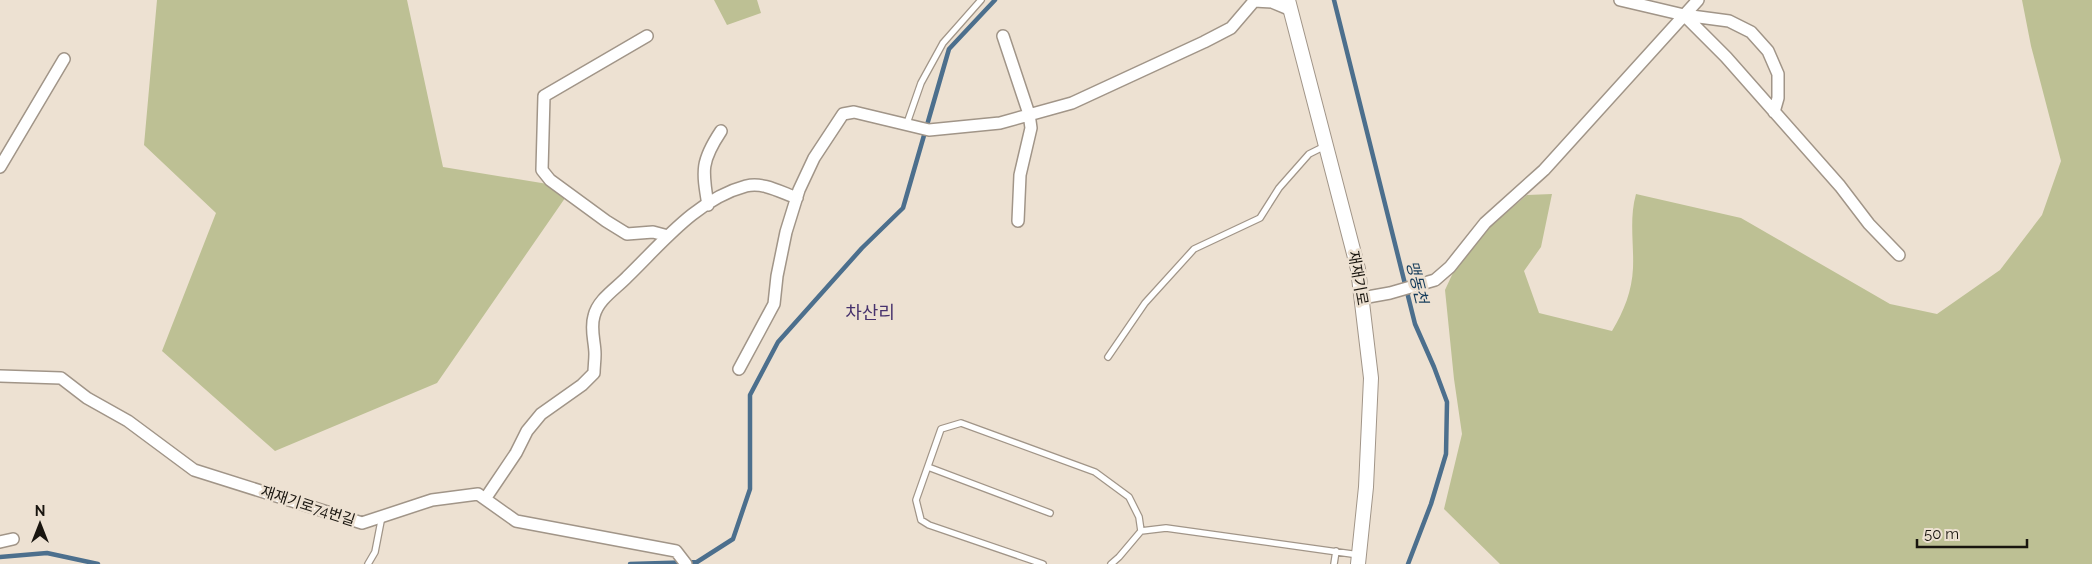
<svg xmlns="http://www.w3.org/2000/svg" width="2092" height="564" font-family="Raleway,'Noto Sans KR',sans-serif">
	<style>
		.green { fill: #bdc094 }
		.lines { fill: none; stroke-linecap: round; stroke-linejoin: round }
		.stream { stroke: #4c6f8d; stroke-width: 4.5 }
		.service-casing { stroke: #a19588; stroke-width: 8 }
		.minor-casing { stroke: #a19588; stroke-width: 14 }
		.tertiary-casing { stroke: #a19588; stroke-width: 16 }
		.service { stroke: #fff; stroke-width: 5.5 }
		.minor { stroke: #fff; stroke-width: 11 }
		.tertiary { stroke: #fff; stroke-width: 14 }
		.labels { text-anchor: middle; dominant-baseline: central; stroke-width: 5; stroke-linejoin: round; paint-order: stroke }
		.street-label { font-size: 15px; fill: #19150f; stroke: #ede1d2 }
		.water-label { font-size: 16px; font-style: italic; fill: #143b5a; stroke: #ede1d2 }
		.quarter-label { font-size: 18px; fill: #47326d; stroke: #ede1d2 }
	</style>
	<rect width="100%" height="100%" fill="#ede1d2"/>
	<!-- green -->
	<path class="green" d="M 157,0 L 407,0 L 443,167 L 572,188 L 437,383 L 275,451 L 162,351 L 216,213 L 144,145 Z
		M 714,0 L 757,0 L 761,13 L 727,25 Z
		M 2022,0 L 2092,0 L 2092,564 L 1500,564 L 1444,509 L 1462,434 L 1454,379 L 1445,290 L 1464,249 L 1527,195 L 1552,194 L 1541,247 L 1524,271 L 1539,313 L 1612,331 C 1624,311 1632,291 1633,268 C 1634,243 1629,219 1636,194 L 1741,218 L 1890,304 L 1937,314 L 2000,270 L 2042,215 L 2061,161 L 2031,46 Z"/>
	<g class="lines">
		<!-- stream -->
		<path class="stream" d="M 1334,0 L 1415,324 L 1434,367 L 1447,402 L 1446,454 L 1431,504 L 1408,564
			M 0,557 L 47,553 L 98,564
			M 630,564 L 697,562 L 733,539 L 750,489 L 750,395 L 778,342 L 862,248 L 903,208 L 949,49 L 995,0"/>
		<defs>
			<path id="service" d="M 906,126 L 921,83 L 943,43 L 981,0
				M 1108,357 L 1145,303 L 1194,249 L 1260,218 L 1279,188 L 1309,154 L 1325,146
				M 928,467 L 1050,513
				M 368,564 L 375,552 L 382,516
				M 1043,564 L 929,525 L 921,520 L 916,500 L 941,429 L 961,423 L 1095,472 L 1129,497 L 1139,517 L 1141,531
				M 1111,564 L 1119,557 L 1141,531 L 1166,528 L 1359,555
				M 1334,564 L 1336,551"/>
			<path id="minor" d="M 1620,0 L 1684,15 L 1729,21 L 1751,32 L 1768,51 L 1778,74 L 1778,98 L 1774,112
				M 1254,1 L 1272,2 L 1291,10
				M 1684,15 L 1726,57 L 1840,186 L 1869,224 L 1899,255
				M 647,36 L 544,96 L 542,170 L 550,180 L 606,221 L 627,234 L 653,232 L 668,236
				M 1003,36 L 1029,114 L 1031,128 L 1020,175 L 1018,221
				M 0,167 L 64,59
				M 708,205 C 702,170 701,161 721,131
				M 1362,298 L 1390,293 L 1435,280 L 1450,267 L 1485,223 L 1544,170 L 1698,0
				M 739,369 L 774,304 L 777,276 L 786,232 L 799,190 L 814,158 L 843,114 L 854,112 L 929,130 L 1000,123 L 1072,103 L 1204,42 L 1231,28 L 1255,0
				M 0,376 L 61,378 L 87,398 L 128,421 L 194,470 L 362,523 L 432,500 L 478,494 L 516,521 L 676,551 L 686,564
				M 485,499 L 516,453 L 527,431 L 541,414 L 582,385 L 594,373 C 594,367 595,361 595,354 C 595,342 590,329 594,316 C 598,299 617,288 628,276 C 662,243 697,199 746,186 C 764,182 780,192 797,198
				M 0,542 L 13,539"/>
			<path id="tertiary" d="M 1288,0 L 1358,269 L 1371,378 L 1366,487 L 1358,564"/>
		</defs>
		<!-- service casing -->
		<use href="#service" class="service-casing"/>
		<!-- minor casing -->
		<use href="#minor" class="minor-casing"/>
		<!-- tertiary casing -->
		<use href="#tertiary" class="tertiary-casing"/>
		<!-- service -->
		<use href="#service" class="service"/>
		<!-- minor -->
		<use href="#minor" class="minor"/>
		<!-- tertiary -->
		<use href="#tertiary" class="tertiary"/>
	</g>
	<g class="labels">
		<!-- street labels -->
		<g class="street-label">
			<text transform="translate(1358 278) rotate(80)">재재기로</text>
			<text transform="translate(308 506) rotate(18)">재재기로74번길</text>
		</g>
		<!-- water labels -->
		<g class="water-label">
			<text transform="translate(1417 282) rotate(76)">맹동천</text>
		</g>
		<!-- quarter labels -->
		<g class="quarter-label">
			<text x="870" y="312">차산리</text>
		</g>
	</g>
	<!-- north arrow -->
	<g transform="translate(40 524)" stroke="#ede1d2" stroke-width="4" paint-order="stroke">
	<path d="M0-4L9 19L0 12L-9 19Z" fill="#19150f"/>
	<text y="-8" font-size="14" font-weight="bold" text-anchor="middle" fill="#19150f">N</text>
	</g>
	<!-- scale -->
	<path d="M1917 539v8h110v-8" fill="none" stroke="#19150f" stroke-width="2.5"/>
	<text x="1924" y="539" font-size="15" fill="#19150f" stroke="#ede1d2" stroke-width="4" paint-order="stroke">50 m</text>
</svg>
